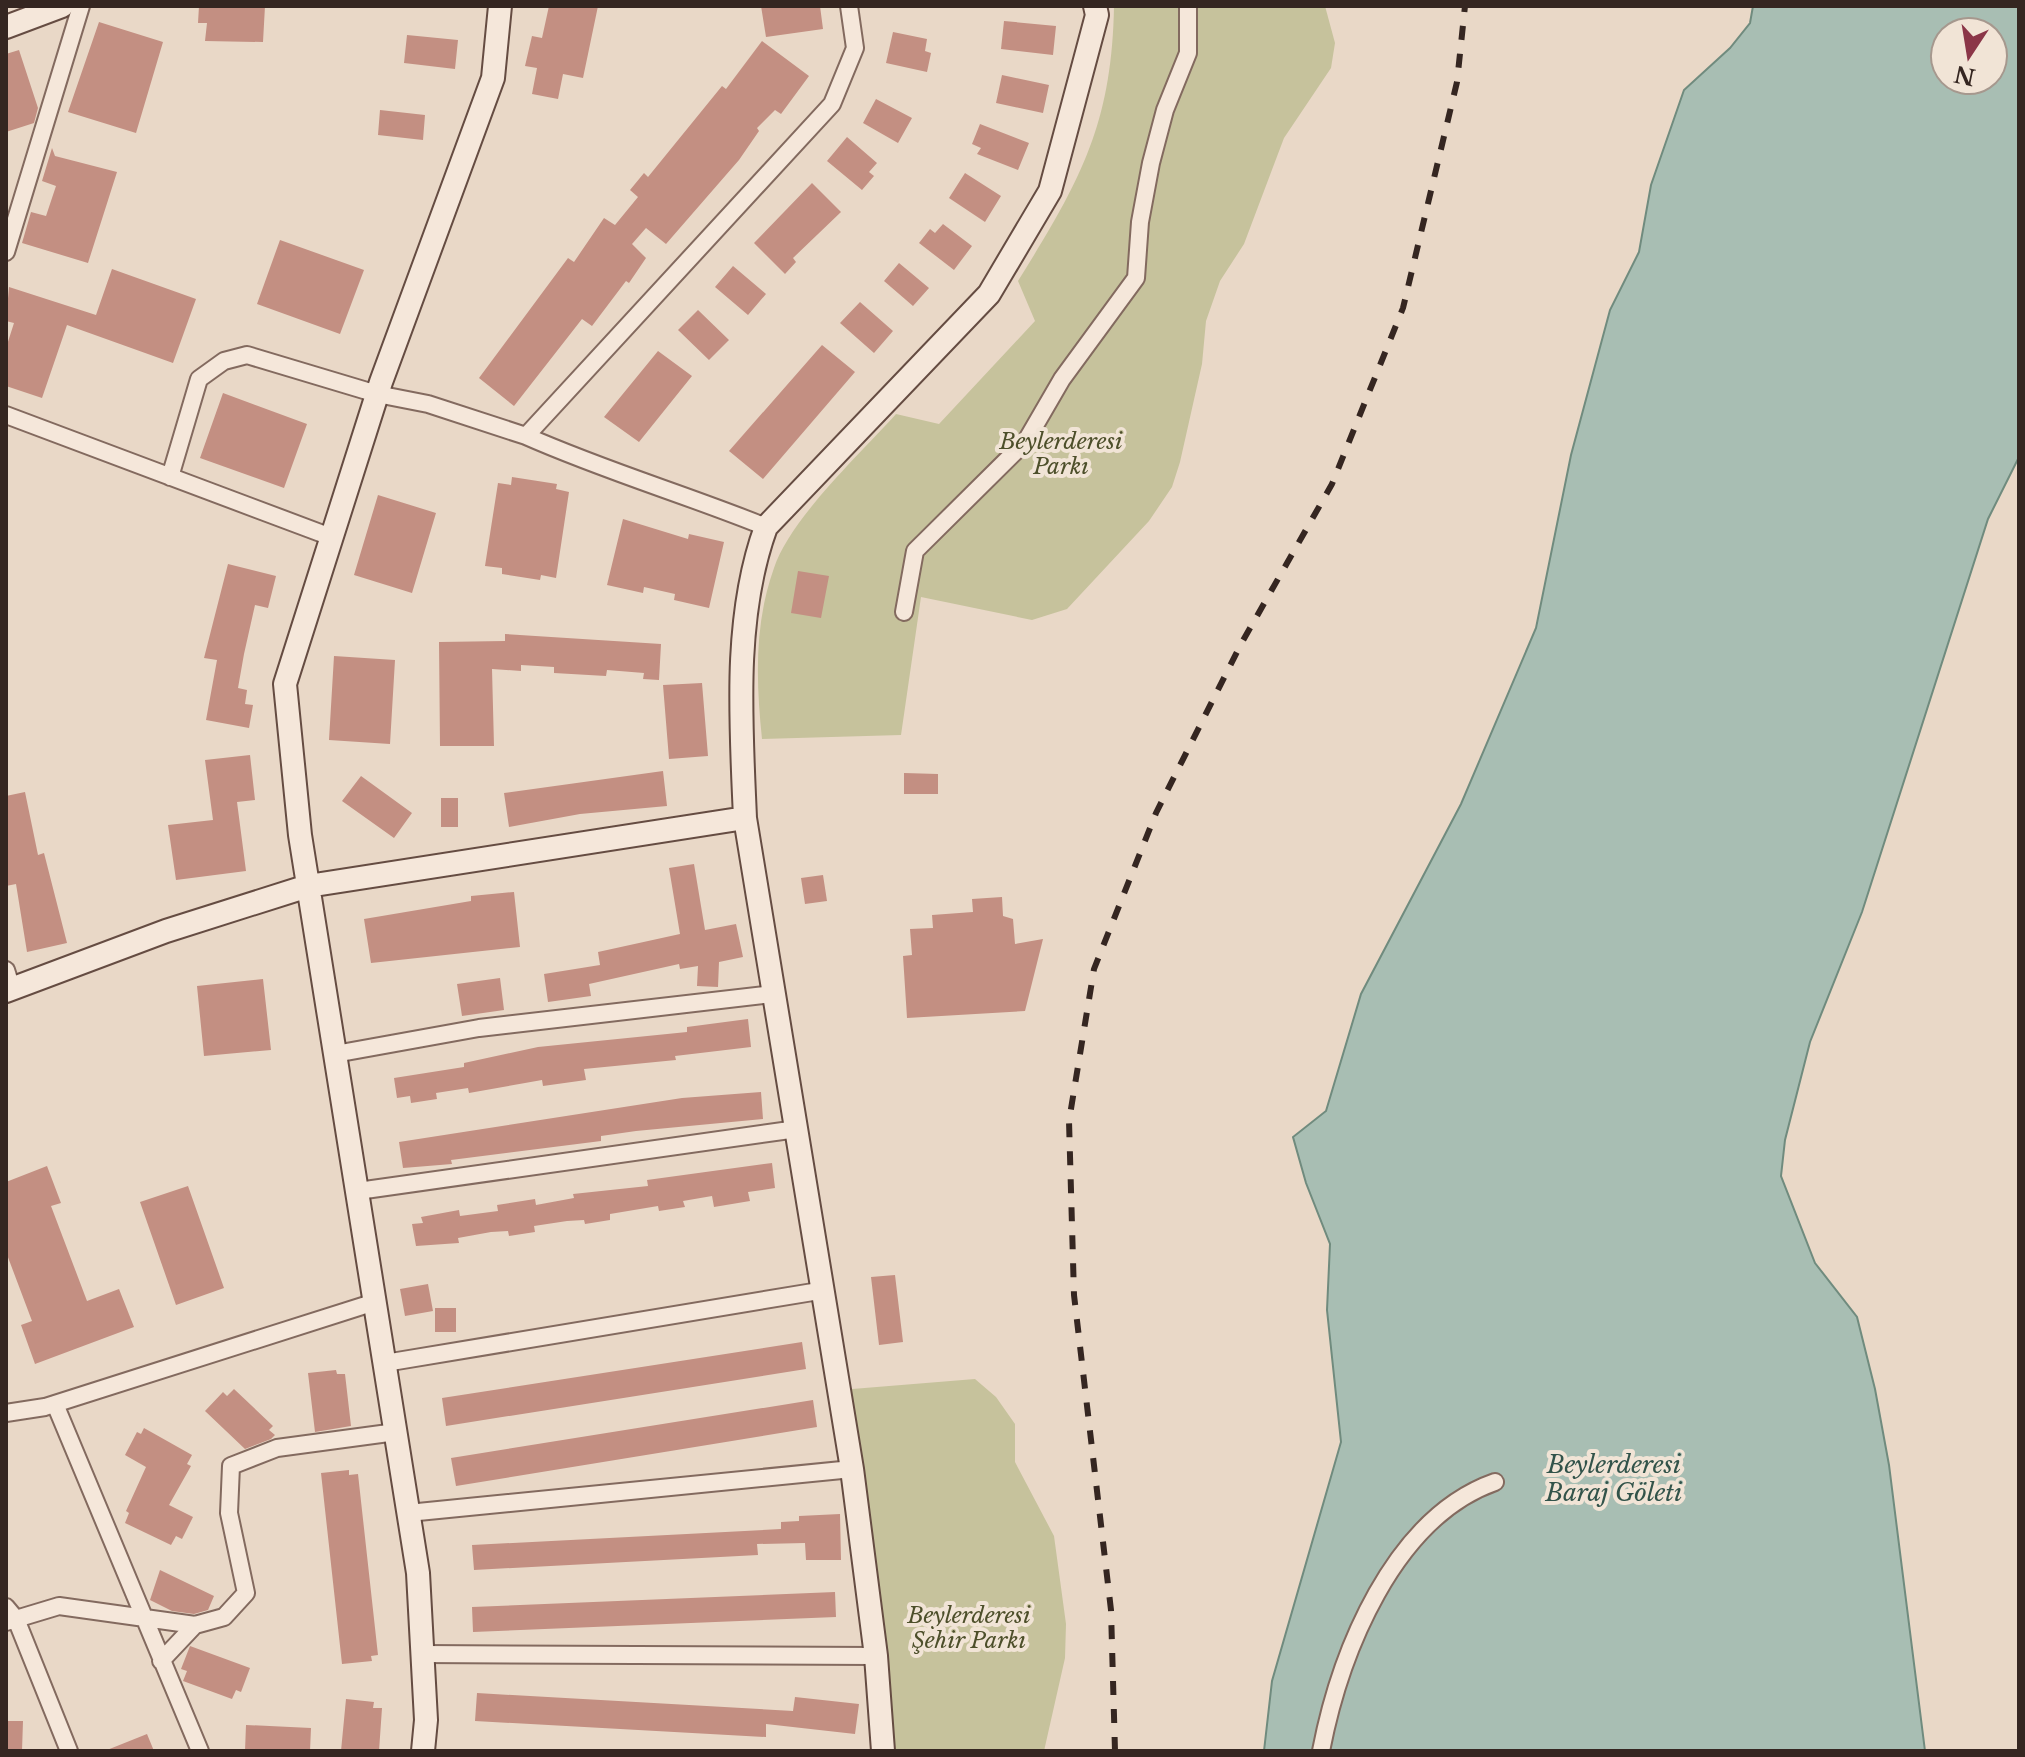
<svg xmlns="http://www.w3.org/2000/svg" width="2025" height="1757" font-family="'Libre Baskerville',serif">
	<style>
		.green { fill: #c6c29c }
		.water { fill: #a8beb3; stroke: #708b7e; stroke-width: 2; fill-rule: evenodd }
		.building { fill: #c38f82 }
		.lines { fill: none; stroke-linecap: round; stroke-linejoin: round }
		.street-casing { stroke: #836a5f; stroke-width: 20 }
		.secondary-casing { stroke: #654c42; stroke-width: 26 }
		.street { stroke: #f5e7da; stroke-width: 16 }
		.secondary { stroke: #f5e7da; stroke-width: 22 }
		.rail { stroke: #352621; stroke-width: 6; stroke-dasharray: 14 14; stroke-linecap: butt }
		.labels { text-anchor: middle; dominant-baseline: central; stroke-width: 8; stroke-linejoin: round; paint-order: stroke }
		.park-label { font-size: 22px; font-style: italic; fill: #4d4f2a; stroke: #f1e4d6 }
		.water-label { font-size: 24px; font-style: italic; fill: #32534a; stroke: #f1e4d6 }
	</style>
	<rect width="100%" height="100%" fill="#e9d8c7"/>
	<!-- green -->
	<path class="green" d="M 1114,6 L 1325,6 L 1335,43 L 1331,68 L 1284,138 L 1244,244 L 1220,281 L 1206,321 L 1202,364 L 1180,462 L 1172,487 L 1149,521 L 1067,609 L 1032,620 L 921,597 L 901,735 L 762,739 C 756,681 754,624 774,568 C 790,519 860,454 896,414 L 939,424 L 1035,321 L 1018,281 C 1079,183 1112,126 1114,6 Z
		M 975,1379 L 996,1397 L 1015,1424 L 1015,1462 L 1054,1536 L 1066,1624 L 1065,1658 L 1044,1751 L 883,1751 L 840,1390 Z"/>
	<!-- water -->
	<path class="water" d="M 1753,6 L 2019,6 L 2019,457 L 1988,519 L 1862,912 L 1810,1042 L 1785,1140 L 1781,1176 L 1815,1263 L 1857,1317 L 1875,1389 L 1889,1465 L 1925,1751 L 1264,1751 L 1272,1681 L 1341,1442 L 1327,1310 L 1330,1244 L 1306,1183 L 1293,1137 L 1326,1111 L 1361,994 L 1461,804 L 1536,628 L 1571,455 L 1610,310 L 1639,252 L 1651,185 L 1684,90 L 1730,48 L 1750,23 ZM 1945,32 L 1993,32 L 1993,80 L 1945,80 Z"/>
	<!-- building -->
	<path class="building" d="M 199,6 L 265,6 L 263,42 L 205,41 L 207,23 L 198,23 Z
		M 549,6 L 598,6 L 583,78 L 563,74 L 558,99 L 532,94 L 537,68 L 525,66 L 532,36 L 542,38 Z
		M 761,6 L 820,6 L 823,29 L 766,37 Z
		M 1004,21 L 1056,26 L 1053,55 L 1001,49 Z
		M 99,22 L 163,42 L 136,133 L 68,112 Z
		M 893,32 L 927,39 L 925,51 L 931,53 L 927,72 L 886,63 Z
		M 407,35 L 458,40 L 455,69 L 404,63 Z
		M 762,41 L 809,76 L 781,114 L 775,110 L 757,128 L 759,131 L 739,160 L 666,244 L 646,228 L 632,244 L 646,258 L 629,283 L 626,281 L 592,326 L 582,319 L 514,406 L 479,378 L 568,258 L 574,262 L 604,218 L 615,225 L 638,197 L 630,190 L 644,173 L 648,177 L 722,86 L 726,89 Z
		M 19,50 L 38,108 L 34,123 L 6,132 L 6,54 Z
		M 1002,75 L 1049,85 L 1043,113 L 996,103 Z
		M 876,99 L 912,118 L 898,143 L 863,123 Z
		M 380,110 L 425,115 L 423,140 L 378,135 Z
		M 980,124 L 1029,143 L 1018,170 L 977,154 L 981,148 L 972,144 Z
		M 847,137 L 877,163 L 869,172 L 874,176 L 862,190 L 827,161 Z
		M 52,148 L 55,156 L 117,172 L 88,263 L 22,243 L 31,212 L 46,216 L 56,186 L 42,181 Z
		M 965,173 L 1001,196 L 985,222 L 949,198 Z
		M 812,183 L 841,212 L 793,258 L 796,262 L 785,274 L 754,243 Z
		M 943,224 L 972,246 L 954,270 L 919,243 L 930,229 L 935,233 Z
		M 280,240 L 364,270 L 340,334 L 257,304 Z
		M 899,263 L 929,288 L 913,306 L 884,281 Z
		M 733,266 L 766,294 L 748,315 L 715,287 Z
		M 112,269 L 196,299 L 173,363 L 67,325 L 42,398 L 6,386 L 6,348 L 14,323 L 6,321 L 9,287 L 96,315 Z
		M 860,302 L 893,331 L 874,353 L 840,323 Z
		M 698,310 L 729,340 L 709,360 L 678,330 Z
		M 822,345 L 855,372 L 763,479 L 729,451 Z
		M 658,351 L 692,376 L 639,442 L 604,417 Z
		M 223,393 L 307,424 L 284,488 L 200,458 Z
		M 512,477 L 557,484 L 556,489 L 569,492 L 556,578 L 541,575 L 540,580 L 502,574 L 502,568 L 485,566 L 498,483 L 511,485 Z
		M 378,495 L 436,513 L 412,593 L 354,575 Z
		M 623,519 L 688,539 L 689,534 L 724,542 L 709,608 L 674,600 L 675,594 L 644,587 L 643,593 L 607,585 Z
		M 228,564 L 276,576 L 268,608 L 255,605 L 244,654 L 238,688 L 247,690 L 245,704 L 253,705 L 249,728 L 206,720 L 217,660 L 204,658 Z
		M 798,571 L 829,576 L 821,618 L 791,613 Z
		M 505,634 L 661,644 L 659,680 L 643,679 L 644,673 L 607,670 L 606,676 L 554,673 L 554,667 L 521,665 L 521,671 L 492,669 L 494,746 L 440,746 L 439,642 L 505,641 Z
		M 334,656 L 395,660 L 390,744 L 329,740 Z
		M 702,683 L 708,756 L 669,759 L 663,685 Z
		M 250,755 L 255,800 L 237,802 L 246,871 L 176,880 L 168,825 L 213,820 L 205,760 Z
		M 663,771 L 667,806 L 580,814 L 509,827 L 504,793 Z
		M 904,773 L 938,774 L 938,794 L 904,794 Z
		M 361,776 L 412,813 L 394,838 L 342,801 Z
		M 25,792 L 38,855 L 44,853 L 67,943 L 27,952 L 16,884 L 6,886 L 6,796 Z
		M 441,798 L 458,798 L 458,827 L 441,827 Z
		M 694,864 L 705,930 L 736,924 L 743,957 L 719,962 L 718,987 L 697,986 L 698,966 L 680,969 L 679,964 L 589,984 L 591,996 L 548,1002 L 544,974 L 600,965 L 598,952 L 680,934 L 669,868 Z
		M 823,875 L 827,901 L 805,904 L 801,878 Z
		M 514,892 L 520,947 L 371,963 L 364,919 L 471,901 L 471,896 Z
		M 1002,897 L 1003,916 L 1013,919 L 1015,944 L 1043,939 L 1025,1011 L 907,1018 L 903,956 L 912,955 L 910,929 L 933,928 L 932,915 L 973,912 L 972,899 Z
		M 500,978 L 504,1010 L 462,1016 L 457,984 Z
		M 263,979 L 271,1050 L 204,1056 L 197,986 Z
		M 748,1019 L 751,1047 L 675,1056 L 676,1060 L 584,1069 L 586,1080 L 543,1086 L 542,1080 L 469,1093 L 468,1088 L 436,1093 L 437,1099 L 411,1103 L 410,1096 L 397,1098 L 394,1078 L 464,1067 L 464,1063 L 538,1047 L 687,1032 L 687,1027 Z
		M 761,1092 L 763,1119 L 636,1131 L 601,1136 L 601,1141 L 451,1160 L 452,1164 L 403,1168 L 399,1142 L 682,1098 Z
		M 772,1163 L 775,1188 L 748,1192 L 750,1201 L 714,1207 L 712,1196 L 683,1201 L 685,1207 L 659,1211 L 658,1206 L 610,1214 L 610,1220 L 585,1224 L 584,1220 L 567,1221 L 534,1226 L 535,1232 L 509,1236 L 508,1231 L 491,1232 L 458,1238 L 459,1243 L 416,1246 L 412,1224 L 423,1223 L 421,1217 L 459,1210 L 460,1216 L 498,1211 L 497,1205 L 535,1199 L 536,1205 L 574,1198 L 573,1194 L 648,1186 L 647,1180 Z
		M 47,1166 L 61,1203 L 51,1206 L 87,1301 L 119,1289 L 134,1327 L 35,1364 L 21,1325 L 32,1321 L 6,1252 L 6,1182 Z
		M 188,1186 L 224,1288 L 176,1305 L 140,1202 Z
		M 895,1275 L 903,1342 L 879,1345 L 871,1277 Z
		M 428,1284 L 433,1311 L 405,1316 L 400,1289 Z
		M 435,1308 L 456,1308 L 456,1332 L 435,1332 Z
		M 802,1342 L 806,1369 L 446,1426 L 442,1398 Z
		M 336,1370 L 337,1374 L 345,1374 L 351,1426 L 315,1432 L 308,1373 Z
		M 234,1389 L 273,1426 L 269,1430 L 275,1435 L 271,1439 L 245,1449 L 205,1411 L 223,1392 L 227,1396 Z
		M 813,1400 L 817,1427 L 456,1486 L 451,1458 Z
		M 144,1428 L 192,1455 L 187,1464 L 191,1466 L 169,1505 L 193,1517 L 182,1539 L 176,1536 L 171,1545 L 125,1523 L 129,1513 L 126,1511 L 146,1467 L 125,1455 L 137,1432 L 141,1434 Z
		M 349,1470 L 349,1475 L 358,1474 L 378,1655 L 371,1656 L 372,1661 L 342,1664 L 321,1473 Z
		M 840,1514 L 841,1560 L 806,1560 L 805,1543 L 757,1544 L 758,1555 L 474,1570 L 472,1545 L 781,1529 L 781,1522 L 799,1521 L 799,1516 Z
		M 160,1570 L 214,1596 L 208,1610 L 194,1614 L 172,1611 L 150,1600 Z
		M 835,1592 L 836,1617 L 473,1632 L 472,1607 Z
		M 190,1646 L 250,1668 L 241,1692 L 236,1690 L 232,1699 L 183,1681 L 187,1671 L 181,1669 Z
		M 477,1693 L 793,1711 L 795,1697 L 859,1704 L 855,1734 L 766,1724 L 766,1737 L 475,1721 Z
		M 346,1699 L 374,1702 L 373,1708 L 382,1708 L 379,1751 L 341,1751 Z
		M 6,1721 L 23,1721 L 22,1751 L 6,1751 Z
		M 246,1725 L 311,1728 L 310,1751 L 245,1751 Z
		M 147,1734 L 154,1751 L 107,1751 L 107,1750 Z"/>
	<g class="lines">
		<defs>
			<path id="street" d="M 6,252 L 81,6
				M 6,415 L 331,537
				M 526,436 C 605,471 687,495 766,527
				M 170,477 L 199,379 L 224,361 L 247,355 L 377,394 L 428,404 L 526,436 L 832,104 L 855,48 L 849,6
				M 904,612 L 915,551 L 1026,441 L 1062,379 L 1136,278 L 1140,222 L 1151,163 L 1165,110 L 1188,53 L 1188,6
				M 6,970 L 12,989
				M 335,1054 L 479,1028 L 773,994
				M 358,1191 L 797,1129
				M 385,1363 L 825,1290
				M 55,1404 L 200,1751
				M 6,1413 L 45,1407 L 375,1302
				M 408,1513 L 852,1469
				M 6,1607 L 16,1619 L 69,1751
				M 6,1622 L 59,1606 L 195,1625 L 224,1617 L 246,1593 L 229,1513 L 231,1466 L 277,1448 L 396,1432
				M 422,1654 L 876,1656
				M 161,1661 L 195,1625
				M 1321,1751 C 1340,1653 1393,1518 1495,1482"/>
			<path id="secondary" d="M 6,27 L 62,6
				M 6,991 L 166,931 L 308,886 L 745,818
				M 423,1751 L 426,1720 L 418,1573 L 300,835 L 285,684 L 381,382 L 493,78 L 500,6
				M 883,1751 L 876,1656 L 852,1469 L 745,818 C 741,723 733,617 766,527 L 989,294 L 1050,191 L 1097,15 L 1095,6"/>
		</defs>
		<!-- street casing -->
		<use href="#street" class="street-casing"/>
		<!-- secondary casing -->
		<use href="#secondary" class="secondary-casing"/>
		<!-- street -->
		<use href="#street" class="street"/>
		<!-- secondary -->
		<use href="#secondary" class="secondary"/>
		<!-- rail -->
		<path class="rail" d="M 1115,1751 L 1111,1610 L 1074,1295 L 1069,1121 L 1094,969 L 1156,813 L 1241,644 L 1332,484 L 1403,308 L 1457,82 L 1465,6"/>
	</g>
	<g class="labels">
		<!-- park labels -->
		<g class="park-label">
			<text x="1061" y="441">Beylerderesi<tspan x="1061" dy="25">Parkı</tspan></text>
			<text x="969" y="1615">Beylerderesi<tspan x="969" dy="25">Şehir Parkı</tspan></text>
		</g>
		<!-- water labels -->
		<g class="water-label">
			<text x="1614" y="1464">Beylerderesi<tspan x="1614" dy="28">Baraj Göleti</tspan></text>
		</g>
	</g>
	<!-- border -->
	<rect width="2025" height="1757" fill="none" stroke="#352621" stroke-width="16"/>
	<!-- north arrow -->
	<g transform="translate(1969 56) rotate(192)"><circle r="38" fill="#f1e4d6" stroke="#a6988e" stroke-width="2"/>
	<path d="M0-6L14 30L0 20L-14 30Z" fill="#8b3648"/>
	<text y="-12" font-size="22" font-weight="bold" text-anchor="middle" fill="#352621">N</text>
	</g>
</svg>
